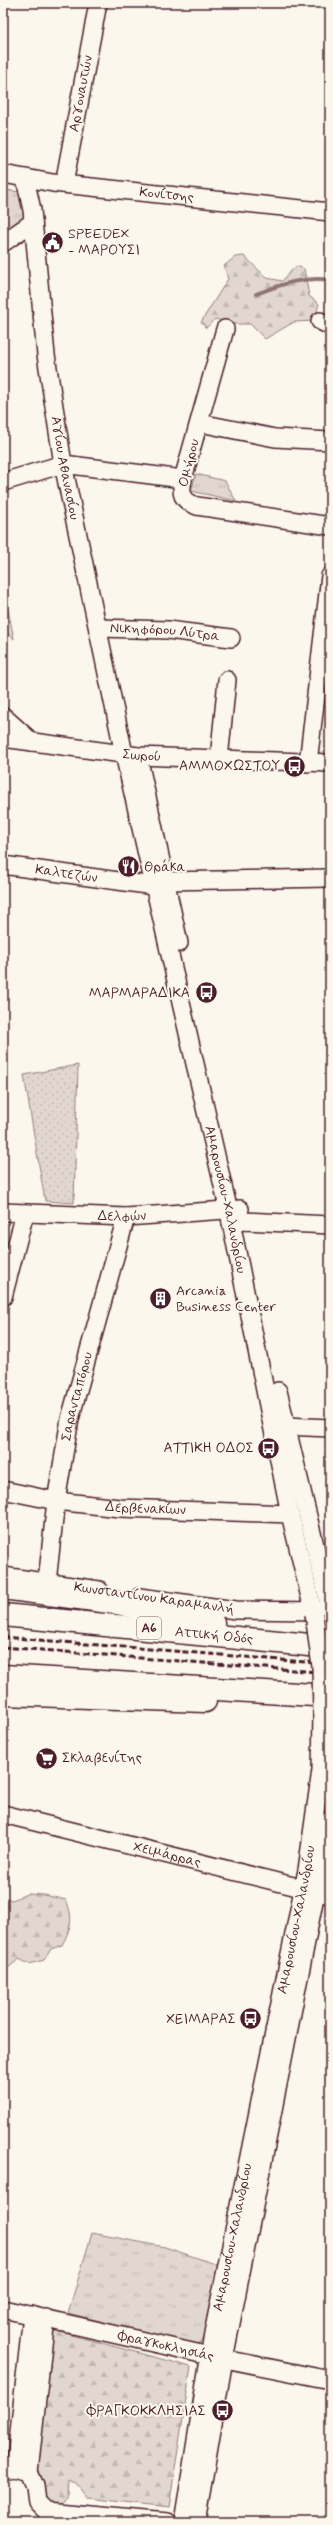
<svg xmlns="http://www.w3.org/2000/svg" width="333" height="2525" font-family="Mynerve,sans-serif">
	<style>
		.grass { fill: url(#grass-tufts); stroke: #967b7e }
		.forest { fill: url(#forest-firs); stroke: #967b7e }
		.garden { fill: url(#garden-dots); stroke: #967b7e }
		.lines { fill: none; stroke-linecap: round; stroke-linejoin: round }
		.stream { stroke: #907477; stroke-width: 4 }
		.minor-casing { stroke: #4a1f2b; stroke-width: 20 }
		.highway-casing { stroke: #4a1f2b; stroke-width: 25 }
		.minor { stroke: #fbf7ec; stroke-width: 17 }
		.highway { stroke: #fbf7ec; stroke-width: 22 }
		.rail { stroke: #4a1f2b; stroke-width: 3; stroke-dasharray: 6 3; stroke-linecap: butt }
		.minor-bridge-casing { stroke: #4a1f2b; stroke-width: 20; stroke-linecap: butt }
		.minor-bridge { stroke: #fbf7ec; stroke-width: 17 }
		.labels { text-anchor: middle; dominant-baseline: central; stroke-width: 4; stroke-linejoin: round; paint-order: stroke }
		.shield { fill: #fbf7ec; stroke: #7f6065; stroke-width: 1 }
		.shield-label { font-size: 13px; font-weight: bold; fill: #4a1f2b }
		.street-label { font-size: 14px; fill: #4a1f2b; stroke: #fbf7ec }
		.poi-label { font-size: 14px; fill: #4a1f2b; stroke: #fbf7ec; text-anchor: end }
	</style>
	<defs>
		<pattern id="grass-tufts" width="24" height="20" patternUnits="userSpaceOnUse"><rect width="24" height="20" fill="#e2d7d0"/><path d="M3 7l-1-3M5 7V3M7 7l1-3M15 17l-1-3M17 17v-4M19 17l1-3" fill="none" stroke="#c3b8b3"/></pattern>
		<pattern id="forest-firs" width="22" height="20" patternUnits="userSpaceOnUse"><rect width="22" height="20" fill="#e2d7d0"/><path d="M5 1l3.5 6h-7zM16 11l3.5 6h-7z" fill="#c3b8b3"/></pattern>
		<pattern id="garden-dots" width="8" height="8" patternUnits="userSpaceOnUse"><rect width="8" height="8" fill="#e2d7d0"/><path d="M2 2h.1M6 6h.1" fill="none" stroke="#c3b8b3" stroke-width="1.8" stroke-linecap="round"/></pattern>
	</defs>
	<rect width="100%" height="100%" fill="#fbf7ec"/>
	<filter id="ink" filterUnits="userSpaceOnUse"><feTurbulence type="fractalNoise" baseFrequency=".025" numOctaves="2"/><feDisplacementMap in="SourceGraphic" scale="8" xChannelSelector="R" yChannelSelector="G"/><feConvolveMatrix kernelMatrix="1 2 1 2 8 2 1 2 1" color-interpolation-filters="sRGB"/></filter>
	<g filter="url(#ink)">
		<!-- grass -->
		<path class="grass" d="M 3,190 L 22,192 L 25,218 L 3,232 Z
			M 196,474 L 225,481 L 236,501 L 191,491 Z
			M 3,585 L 14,639 L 3,629 Z
			M 92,2233 L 165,2247 L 218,2265 L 204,2336 L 200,2343 L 195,2345 L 68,2313 Z"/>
		<!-- forest -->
		<path class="forest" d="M 244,256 L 267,278 L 282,281 L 296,266 L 304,269 L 309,296 L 319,304 L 314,321 L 294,322 L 265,339 L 250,324 L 234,324 L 215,319 L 206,328 L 201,322 L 228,279 L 224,266 L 235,257 Z
			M 27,1894 L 44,1895 L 66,1900 C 74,1918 71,1928 62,1945 L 51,1949 L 44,1960 L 29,1964 L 19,1959 L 3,1972 L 3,1897 L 12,1900 Z
			M 49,2329 L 191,2367 L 169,2507 L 87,2498 L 76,2484 L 68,2482 L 67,2494 L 61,2503 L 45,2502 L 35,2477 Z"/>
		<!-- garden -->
		<path class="garden" d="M 78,1065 L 74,1203 L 45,1201 L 24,1075 Z"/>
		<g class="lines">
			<!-- stream -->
			<path class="stream" d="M 256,294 C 280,285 303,276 330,280"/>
			<defs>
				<g id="minor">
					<path id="s1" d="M 3,174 L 53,183 L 330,212"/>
					<path id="s2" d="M 25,178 L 32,210 L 46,355 L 63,464 L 124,754 L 229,1212 L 290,1514 L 314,1614"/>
					<path id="s3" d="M 64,184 L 98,3"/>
					<path d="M 3,243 L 33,222"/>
					<path d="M 320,321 L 330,326"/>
					<path d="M 225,329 L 183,479 C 180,494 182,501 197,506 L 330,526"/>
					<path d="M 200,423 L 275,438 L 330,441"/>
					<path d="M 3,482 L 63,464 L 183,479"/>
					<path id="s4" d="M 99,628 L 168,630 L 231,638"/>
					<path d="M 3,716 L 32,742"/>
					<path id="s5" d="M 3,738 L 138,756 L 330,763"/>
					<path d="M 138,756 L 179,943"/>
					<path d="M 219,759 L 227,680"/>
					<path d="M 308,763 L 330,576"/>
					<path id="s6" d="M 3,865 L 154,886"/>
					<path d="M 165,881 L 330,878"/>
					<path id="s7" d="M 3,1212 L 126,1217 L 240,1209"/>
					<path d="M 231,1223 L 243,1221 L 330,1225"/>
					<path d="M 3,1297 L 25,1213"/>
					<path d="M 278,1391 L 330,1608"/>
					<path d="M 285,1426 L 330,1428"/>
					<path id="s8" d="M 3,1490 L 56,1501 L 120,1508 L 290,1514"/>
					<path d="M 3,1576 L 99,1590"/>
					<path id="s9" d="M 47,1582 L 56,1501 L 70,1419 L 126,1217"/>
					<path d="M 139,1597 L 236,1610 L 324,1611"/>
					<path id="s10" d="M 3,1814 L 330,1895"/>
					<path id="s11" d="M 3,2309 L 210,2356 L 330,2380"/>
					<path d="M 15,2468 L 32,2315"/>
					<path d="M 3,2470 L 15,2468 L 29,2472 L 35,2486 L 37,2502 L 46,2511 L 167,2522"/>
					<path d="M 29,2472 L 46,2318"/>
					<path id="s12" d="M 183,2522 L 213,2334 L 307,1870 L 321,1770 L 322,1715"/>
					<path d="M 196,2522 L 224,2359 L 330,1820"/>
				</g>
				<g id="highway">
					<path d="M 3,1588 L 117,1603 L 213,1623"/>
					<path id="s13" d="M 3,1615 L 330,1647"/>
					<path d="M 3,1676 L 330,1696"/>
					<path d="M 3,1694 L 205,1701"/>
				</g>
			</defs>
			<!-- minor casing -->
			<use href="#minor" class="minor-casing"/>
			<!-- highway casing -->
			<use href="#highway" class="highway-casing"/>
			<!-- minor -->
			<use href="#minor" class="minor"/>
			<!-- highway -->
			<use href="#highway" class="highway"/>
			<!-- rail -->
			<path class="rail" d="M 3,1637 L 330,1664
				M 3,1647 L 330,1673"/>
			<defs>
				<path id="minor-bridge" d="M 314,1614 L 321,1667 L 322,1715"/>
			</defs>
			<!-- minor-bridge casing -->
			<use href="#minor-bridge" class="minor-bridge-casing"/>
			<!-- minor-bridge -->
			<use href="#minor-bridge" class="minor-bridge"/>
		</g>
	</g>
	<!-- icons -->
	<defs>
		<symbol id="civic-disc" viewBox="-11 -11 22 22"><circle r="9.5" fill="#4a1f2b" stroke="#fbf7ec"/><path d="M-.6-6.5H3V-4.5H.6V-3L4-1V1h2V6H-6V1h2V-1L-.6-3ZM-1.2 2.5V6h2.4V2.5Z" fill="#fff"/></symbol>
		<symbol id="bus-disc" viewBox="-11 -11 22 22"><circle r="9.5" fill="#4a1f2b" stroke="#fbf7ec"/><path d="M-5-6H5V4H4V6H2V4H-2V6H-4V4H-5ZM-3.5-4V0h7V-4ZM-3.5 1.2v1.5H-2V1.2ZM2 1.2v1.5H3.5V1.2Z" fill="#fff"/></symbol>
		<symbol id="restaurant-disc" viewBox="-11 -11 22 22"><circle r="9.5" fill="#4a1f2b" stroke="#fbf7ec"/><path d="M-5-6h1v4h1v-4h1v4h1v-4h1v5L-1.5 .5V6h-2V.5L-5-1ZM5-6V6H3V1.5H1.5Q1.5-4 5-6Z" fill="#fff"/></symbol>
		<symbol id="building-disc" viewBox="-11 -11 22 22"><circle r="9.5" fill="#4a1f2b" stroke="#fbf7ec"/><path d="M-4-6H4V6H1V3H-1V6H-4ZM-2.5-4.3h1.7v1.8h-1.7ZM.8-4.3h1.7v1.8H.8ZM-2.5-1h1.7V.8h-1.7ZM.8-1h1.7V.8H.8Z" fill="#fff"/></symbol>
		<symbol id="supermarket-disc" viewBox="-11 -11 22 22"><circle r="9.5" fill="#4a1f2b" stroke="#fbf7ec"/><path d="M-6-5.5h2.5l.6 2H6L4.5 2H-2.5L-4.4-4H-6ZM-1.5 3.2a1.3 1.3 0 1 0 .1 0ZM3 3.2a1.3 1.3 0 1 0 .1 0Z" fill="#fff"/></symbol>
	</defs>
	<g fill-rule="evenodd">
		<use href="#civic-disc" x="40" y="230" width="25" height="25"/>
		<use href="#bus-disc" x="282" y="754" width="25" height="25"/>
		<use href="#restaurant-disc" x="116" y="854" width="25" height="25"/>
		<use href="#bus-disc" x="194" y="980" width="25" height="25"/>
		<use href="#building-disc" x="148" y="1286" width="25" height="25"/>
		<use href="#bus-disc" x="256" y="1436" width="25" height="25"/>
		<use href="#supermarket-disc" x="34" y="1746" width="25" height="25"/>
		<use href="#bus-disc" x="238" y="2006" width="25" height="25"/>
		<use href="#bus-disc" x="210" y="2398" width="25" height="25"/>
	</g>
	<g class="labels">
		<!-- shield labels -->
		<rect class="shield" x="137" y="1617" width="24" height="22" rx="3"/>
		<g class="shield-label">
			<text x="149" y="1628">Α6</text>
		</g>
		<!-- street labels -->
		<g class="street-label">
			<text stroke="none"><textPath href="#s3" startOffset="92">Αργοναυτών</textPath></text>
			<text stroke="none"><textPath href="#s1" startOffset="165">Κονίτσης</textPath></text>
			<text transform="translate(189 463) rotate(-76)">Ομήρου</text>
			<text stroke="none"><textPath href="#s2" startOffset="293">Αγίου Αθανασίου</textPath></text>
			<text stroke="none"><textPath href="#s4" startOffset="66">Νικηφόρου Λύτρα</textPath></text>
			<text stroke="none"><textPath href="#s5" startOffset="140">Σωρού</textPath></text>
			<text stroke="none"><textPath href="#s6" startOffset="64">Καλτεζών</textPath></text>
			<text stroke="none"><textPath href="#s2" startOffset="1042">Αμαρουσίου-Χαλανδρίου</textPath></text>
			<text stroke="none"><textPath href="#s7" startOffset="119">Δελφών</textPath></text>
			<text stroke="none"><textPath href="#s9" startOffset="188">Σαρανταπόρου</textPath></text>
			<text stroke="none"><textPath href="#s8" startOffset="144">Δερβενακίων</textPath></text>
			<text transform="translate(154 1598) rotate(8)">Κωνσταντίνου Καραμανλή</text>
			<text stroke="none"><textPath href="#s13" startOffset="212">Αττική Οδός</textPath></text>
			<text stroke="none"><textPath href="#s10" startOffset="169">Χειμάρρας</textPath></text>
			<text stroke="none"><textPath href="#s12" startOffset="613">Αμαρουσίου-Χαλανδρίου</textPath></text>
			<text stroke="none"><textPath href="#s12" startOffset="289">Αμαρουσίου-Χαλανδρίου</textPath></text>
			<text stroke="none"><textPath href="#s11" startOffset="167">Φραγκοκλησιάς</textPath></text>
		</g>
		<!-- poi labels -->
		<g class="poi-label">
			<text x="68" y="234" text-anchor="start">SPEEDEX<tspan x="68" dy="16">- ΜΑΡΟΥΣΙ</tspan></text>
			<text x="280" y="766">ΑΜΜΟΧΩΣΤΟΥ</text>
			<text x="144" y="867" text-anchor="start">Θράκα</text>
			<text x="190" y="993">ΜΑΡΜΑΡΑΔΙΚΑ</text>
			<text x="176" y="1291" text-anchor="start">Arcania<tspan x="176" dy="16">Business Center</tspan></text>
			<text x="254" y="1448">ΑΤΤΙΚΗ ΟΔΟΣ</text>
			<text x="62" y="1758" text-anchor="start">Σκλαβενίτης</text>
			<text x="236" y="2019">ΧΕΙΜΑΡΑΣ</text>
			<text x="206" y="2411">ΦΡΑΓΚΟΚΚΛΗΣΙΑΣ</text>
		</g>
	</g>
	<!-- margin -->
	<rect width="333" height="2525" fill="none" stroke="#fbf7ec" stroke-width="16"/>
	<rect x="8" y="8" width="317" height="2509" fill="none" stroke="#4a1f2b" stroke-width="1.5" filter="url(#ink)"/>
</svg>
